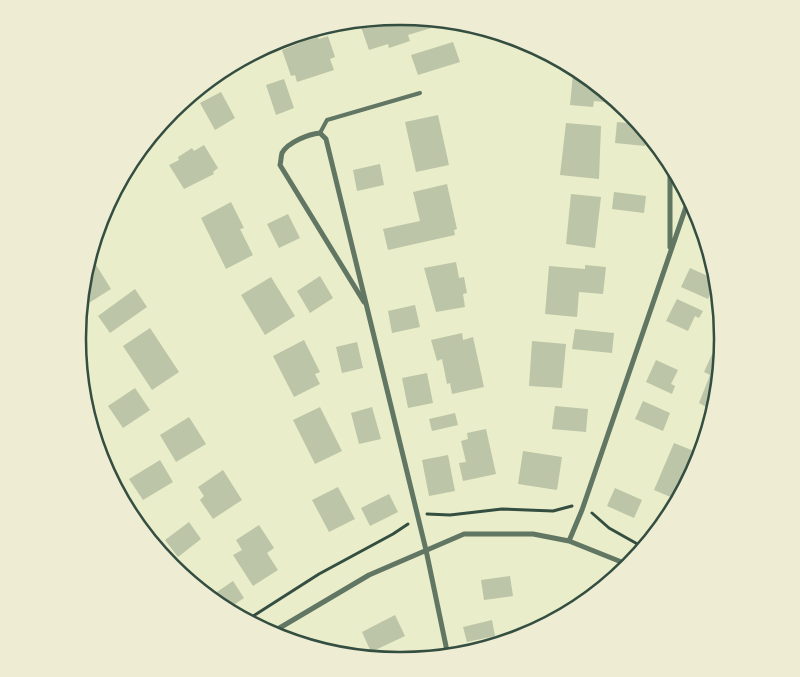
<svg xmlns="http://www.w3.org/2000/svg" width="800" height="677" font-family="Montserrat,sans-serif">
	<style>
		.building { fill: #bcc5a7 }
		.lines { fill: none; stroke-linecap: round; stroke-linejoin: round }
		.path { stroke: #344e41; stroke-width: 3 }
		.service { stroke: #617663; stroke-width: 4 }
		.minor { stroke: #617663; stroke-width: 5 }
		.rim { fill: none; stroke: #344e41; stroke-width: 2.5 }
	</style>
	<rect width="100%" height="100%" fill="#e9edc9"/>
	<!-- building -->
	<path class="building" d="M 400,16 L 429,22 L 431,28 L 408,35 L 410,41 L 389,48 L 388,44 L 369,50 L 360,24 Z
		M 317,36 L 319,39 L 328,36 L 335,57 L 330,59 L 334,70 L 297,82 L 295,75 L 291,76 L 282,50 Z
		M 453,42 L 460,62 L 418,75 L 411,55 Z
		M 573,74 L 606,96 L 605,102 L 594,101 L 593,107 L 570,105 Z
		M 284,79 L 294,108 L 276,115 L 266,85 Z
		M 221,92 L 235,118 L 215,130 L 200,103 Z
		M 438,115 L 449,165 L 416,172 L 405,122 Z
		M 617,122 L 637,124 L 646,138 L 645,146 L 615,143 Z
		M 566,123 L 601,126 L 599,179 L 560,175 Z
		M 204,145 L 218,168 L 213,172 L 214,174 L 184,189 L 169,165 L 179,160 L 178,157 L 192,148 L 194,151 Z
		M 380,164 L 384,185 L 357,191 L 353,170 Z
		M 447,184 L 457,229 L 454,230 L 455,235 L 388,250 L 383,229 L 420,221 L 413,192 Z
		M 614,192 L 646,196 L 644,213 L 612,209 Z
		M 571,194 L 601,197 L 595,248 L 566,244 Z
		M 231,202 L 244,228 L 240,229 L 253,255 L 226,269 L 201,218 Z
		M 288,214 L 300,238 L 279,248 L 267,224 Z
		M 93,260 L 111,289 L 84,306 Z
		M 456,262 L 459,278 L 464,277 L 467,293 L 463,294 L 465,307 L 436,312 L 424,268 Z
		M 585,265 L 606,267 L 603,294 L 579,292 L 577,317 L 545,314 L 549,266 L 585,269 Z
		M 690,268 L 710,277 L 712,290 L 708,299 L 681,287 Z
		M 320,276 L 333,298 L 310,313 L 297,291 Z
		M 271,277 L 295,316 L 265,335 L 241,295 Z
		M 135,289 L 147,307 L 110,333 L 98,316 Z
		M 677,299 L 703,311 L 699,318 L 695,316 L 688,331 L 666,321 Z
		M 415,305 L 420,327 L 392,333 L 388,311 Z
		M 150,328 L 179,372 L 152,390 L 123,346 Z
		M 575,329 L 614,333 L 612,353 L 572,349 Z
		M 462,333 L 463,340 L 473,337 L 484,387 L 452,394 L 450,383 L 447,384 L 442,359 L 437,361 L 431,340 Z
		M 304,340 L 320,372 L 315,374 L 320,384 L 294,397 L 273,356 Z
		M 532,341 L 566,344 L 562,388 L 529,386 Z
		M 357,342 L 363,368 L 342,373 L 336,347 Z
		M 713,352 L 719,354 L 708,408 L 699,403 L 710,375 L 704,372 Z
		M 656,360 L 678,370 L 671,384 L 675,386 L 672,394 L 646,382 Z
		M 427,373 L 433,403 L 408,408 L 402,378 Z
		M 135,388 L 150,410 L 123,428 L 108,406 Z
		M 643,401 L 670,413 L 663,431 L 635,419 Z
		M 555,406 L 588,409 L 586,432 L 552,429 Z
		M 320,407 L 342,451 L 315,464 L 293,420 Z
		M 372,407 L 381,439 L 359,444 L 351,413 Z
		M 455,413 L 458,425 L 432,431 L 429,419 Z
		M 189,417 L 206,444 L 176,462 L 160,435 Z
		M 486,429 L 496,474 L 463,481 L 459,463 L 466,462 L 461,441 L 468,439 L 467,433 Z
		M 674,443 L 699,453 L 698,462 L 673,498 L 654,490 Z
		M 523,451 L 562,457 L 557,490 L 518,484 Z
		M 448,455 L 455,491 L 429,496 L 422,460 Z
		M 160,460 L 173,482 L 143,500 L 129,479 Z
		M 223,470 L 242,500 L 213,519 L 200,500 L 204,496 L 198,487 Z
		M 338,487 L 355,519 L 329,532 L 312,500 Z
		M 615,488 L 642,500 L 634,518 L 607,506 Z
		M 389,494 L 398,512 L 370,526 L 361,508 Z
		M 189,522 L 201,539 L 178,557 L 165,540 Z
		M 259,525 L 274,548 L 267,553 L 278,570 L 253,586 L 233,555 L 242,550 L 236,540 Z
		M 510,576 L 513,596 L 484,600 L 481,580 Z
		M 233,581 L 244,598 L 232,606 L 214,594 Z
		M 395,615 L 405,636 L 371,652 L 362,632 Z
		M 492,620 L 495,636 L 467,642 L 463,627 Z"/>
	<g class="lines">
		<!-- path -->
		<path class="path" d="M 592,513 L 609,528 L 641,546
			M 427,514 L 450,515 L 502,509 L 553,511 L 572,506
			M 250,618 L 319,574 L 393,534 L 408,524"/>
		<!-- service -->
		<path class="service" d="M 320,133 L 327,120 L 420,93"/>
		<!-- minor -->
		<path class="minor" d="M 670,173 L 670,247
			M 364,302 L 280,165 C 281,162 281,156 282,153 C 288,142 309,134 320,133 L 326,139 L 426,550 L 447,651
			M 94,418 L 113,478
			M 569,541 L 582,510 L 688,201
			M 271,633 L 369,575 L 464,534 L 533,534 L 569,541 L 629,565"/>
	</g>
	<!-- crop -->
	<path d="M0 0H800V677H0ZM399 25H401A313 313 0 0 1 714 338V339A313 313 0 0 1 401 652H399A313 313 0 0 1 86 339V338A313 313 0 0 1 399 25Z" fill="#eeecd3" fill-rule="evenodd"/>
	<path class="rim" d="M399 25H401A313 313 0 0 1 714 338V339A313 313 0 0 1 401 652H399A313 313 0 0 1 86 339V338A313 313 0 0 1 399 25Z"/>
</svg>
